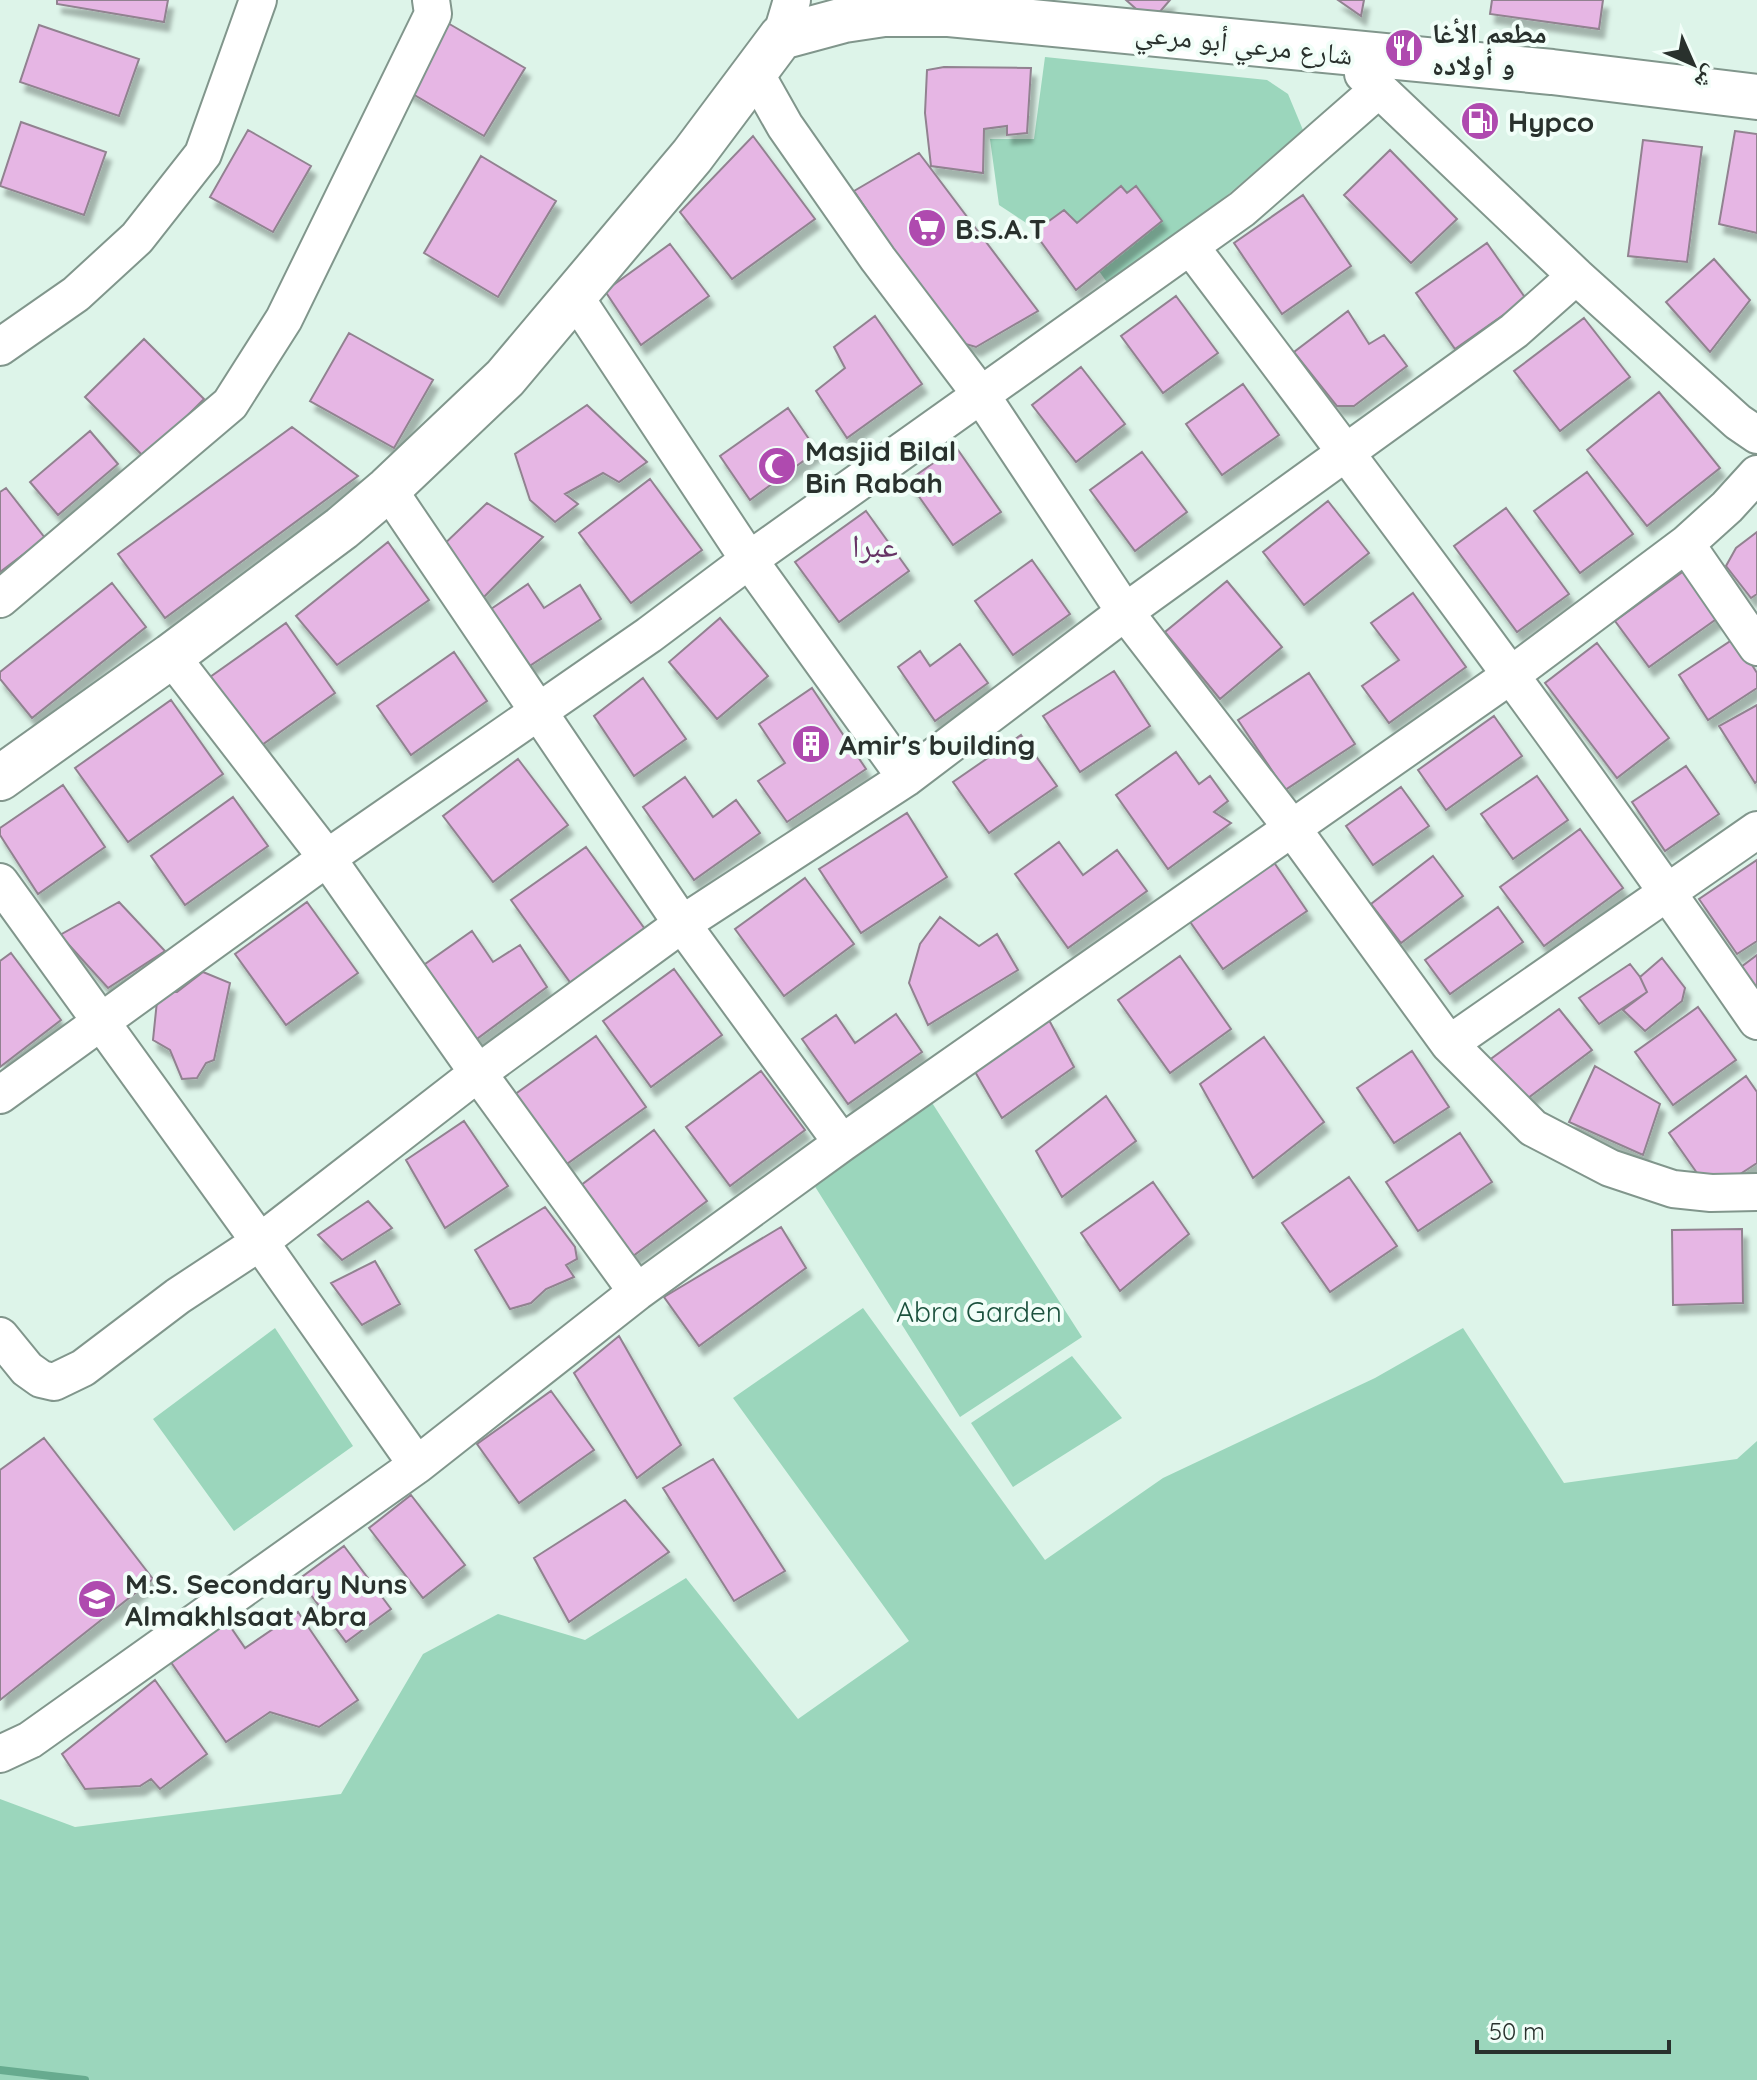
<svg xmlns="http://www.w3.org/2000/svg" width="1757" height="2080" font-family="Quicksand,'Noto Naskh Arabic',sans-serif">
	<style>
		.green { fill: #9bd6bc }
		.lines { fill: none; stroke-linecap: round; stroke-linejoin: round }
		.stream { stroke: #67ab8f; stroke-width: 8 }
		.building { fill: #e6b6e4; stroke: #918290; stroke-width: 2; filter: url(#shadow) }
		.minor-casing { stroke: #81968c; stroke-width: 40 }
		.major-casing { stroke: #81968c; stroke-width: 48 }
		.minor { stroke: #fff; stroke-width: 36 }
		.major { stroke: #fff; stroke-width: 44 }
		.labels { text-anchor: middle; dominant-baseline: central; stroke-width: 8; stroke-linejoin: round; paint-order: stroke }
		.poi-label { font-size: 28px; font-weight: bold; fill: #29312d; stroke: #f1fef8; text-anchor: start }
		.street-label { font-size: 28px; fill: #29312d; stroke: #f1fef8 }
		.park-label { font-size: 28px; fill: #1b513d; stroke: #f1fef8 }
		.quarter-label { font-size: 32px; fill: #663466; stroke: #f1fef8 }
	</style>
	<defs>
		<filter id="shadow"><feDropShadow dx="5" dy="9" stdDeviation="2" flood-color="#0004"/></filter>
	</defs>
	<rect width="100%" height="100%" fill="#ddf4e9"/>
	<!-- green -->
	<path class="green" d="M 1045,57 L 1267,80 L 1288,94 L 1303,130 L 1195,223 L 1111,288 L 1099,271 L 1136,187 L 1127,193 L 1120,186 L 1077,223 L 1064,210 L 1037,230 L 999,205 L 990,139 L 1034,139 Z
		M 929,1098 L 1082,1337 L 960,1417 L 809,1177 Z
		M 863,1308 L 1045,1560 L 1163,1478 L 1375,1378 L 1463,1328 L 1564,1483 L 1737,1459 L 1757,1441 L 1757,2080 L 0,2080 L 0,1799 L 75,1827 L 341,1794 L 423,1654 L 498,1614 L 585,1640 L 686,1578 L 798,1719 L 909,1641 L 733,1398 Z
		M 275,1328 L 353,1446 L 234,1531 L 153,1419 Z
		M 1072,1356 L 1122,1418 L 1013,1487 L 971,1423 Z"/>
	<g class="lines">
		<!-- stream -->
		<path class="stream" d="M 0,2070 L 85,2080"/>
	</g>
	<!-- building -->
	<path class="building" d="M 57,0 L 168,0 L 164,22 L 57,4 Z
		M 1126,0 L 1170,0 L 1151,22 Z
		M 1338,0 L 1364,0 L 1361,16 Z
		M 1492,0 L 1603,0 L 1599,29 L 1490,14 Z
		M 446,22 L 525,68 L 484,136 L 406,90 Z
		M 39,25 L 139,59 L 119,116 L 20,82 Z
		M 944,67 L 1031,68 L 1027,133 L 1007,135 L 1007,126 L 984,129 L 983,173 L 931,166 L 925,113 L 927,70 Z
		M 21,122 L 106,152 L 84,215 L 0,186 Z
		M 248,130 L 311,166 L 273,232 L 210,197 Z
		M 1735,131 L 1757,134 L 1757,233 L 1719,224 Z
		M 753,136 L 815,219 L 732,279 L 680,212 Z
		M 1643,140 L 1702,147 L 1687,262 L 1628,256 Z
		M 1390,150 L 1457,219 L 1411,263 L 1344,195 Z
		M 919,153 L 1038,311 L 976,347 L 955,341 L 854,191 Z
		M 481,156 L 556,201 L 498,297 L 424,253 Z
		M 1121,186 L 1127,193 L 1136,186 L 1162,221 L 1076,290 L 1034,232 L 1064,210 L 1077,223 Z
		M 1303,195 L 1351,266 L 1282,314 L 1234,243 Z
		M 1487,243 L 1526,299 L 1455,349 L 1416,293 Z
		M 670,244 L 709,296 L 641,345 L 605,291 Z
		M 1714,259 L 1750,300 L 1710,352 L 1666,302 Z
		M 1176,296 L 1218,353 L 1163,393 L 1121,336 Z
		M 1348,311 L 1369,344 L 1384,335 L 1407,366 L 1354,406 L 1337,406 L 1294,352 Z
		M 875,316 L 922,384 L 847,438 L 816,391 L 845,368 L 834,347 Z
		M 1584,318 L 1630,377 L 1560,431 L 1514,371 Z
		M 349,333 L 433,380 L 394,448 L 310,401 Z
		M 144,339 L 204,399 L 145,458 L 85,397 Z
		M 1081,367 L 1125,424 L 1076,462 L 1032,405 Z
		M 1243,384 L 1279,435 L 1222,475 L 1186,424 Z
		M 1659,392 L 1720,468 L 1647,526 L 1587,450 Z
		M 587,405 L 647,462 L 619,482 L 603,473 L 565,494 L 578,504 L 555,522 L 530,500 L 515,454 Z
		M 788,408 L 817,451 L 750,500 L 720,456 Z
		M 292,427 L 358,476 L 165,618 L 118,554 Z
		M 90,431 L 118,464 L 58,515 L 30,482 Z
		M 956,447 L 1001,512 L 953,545 L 908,481 Z
		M 1142,452 L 1187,512 L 1135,551 L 1090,490 Z
		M 1587,472 L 1633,534 L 1580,573 L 1534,511 Z
		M 650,479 L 702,550 L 631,603 L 579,533 Z
		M 6,488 L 45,538 L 0,572 L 0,492 Z
		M 1328,501 L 1369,553 L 1304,605 L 1263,552 Z
		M 487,503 L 543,537 L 480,601 L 438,550 Z
		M 1506,508 L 1569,594 L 1517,632 L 1454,546 Z
		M 866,511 L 909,571 L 839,622 L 795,562 Z
		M 1757,532 L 1757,594 L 1751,598 L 1726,566 L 1736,548 Z
		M 388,542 L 429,600 L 337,665 L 296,616 Z
		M 1032,560 L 1070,614 L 1013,655 L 975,601 Z
		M 1688,568 L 1722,615 L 1649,667 L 1615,621 Z
		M 1227,581 L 1282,647 L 1220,699 L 1165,632 Z
		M 112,583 L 146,627 L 32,718 L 0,679 L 0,672 Z
		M 528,584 L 544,608 L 580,585 L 601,619 L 528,667 L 491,609 Z
		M 1413,593 L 1466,667 L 1389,723 L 1362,686 L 1399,660 L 1371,623 Z
		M 720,618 L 768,676 L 717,719 L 669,662 Z
		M 286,623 L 335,693 L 252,752 L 203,682 Z
		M 1735,638 L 1757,673 L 1757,688 L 1708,720 L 1679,675 Z
		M 1597,643 L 1669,738 L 1617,778 L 1545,683 Z
		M 960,644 L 988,683 L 935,721 L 898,667 L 920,651 L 930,666 Z
		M 454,652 L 487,701 L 411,755 L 377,706 Z
		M 1114,671 L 1150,726 L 1080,772 L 1043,716 Z
		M 1309,673 L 1355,744 L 1285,790 L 1238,720 Z
		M 643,678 L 686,739 L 634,776 L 594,716 Z
		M 812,688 L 866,769 L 787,822 L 758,781 L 785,763 L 759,724 Z
		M 171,700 L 223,774 L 128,842 L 75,768 Z
		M 1757,705 L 1757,781 L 1755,783 L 1719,726 Z
		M 1494,716 L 1522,756 L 1446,810 L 1418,770 Z
		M 1021,735 L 1057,786 L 989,833 L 953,782 Z
		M 1176,752 L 1199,784 L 1210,776 L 1228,801 L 1214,812 L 1231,823 L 1168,869 L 1116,795 Z
		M 518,759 L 568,825 L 493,882 L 443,816 Z
		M 1686,766 L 1719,814 L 1665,851 L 1632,802 Z
		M 1537,776 L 1568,820 L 1513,859 L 1481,814 Z
		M 685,777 L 713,817 L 736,800 L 760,833 L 694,880 L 643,807 Z
		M 63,785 L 105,847 L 38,894 L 0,835 L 0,828 Z
		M 1401,787 L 1429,826 L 1373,865 L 1346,826 Z
		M 233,797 L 268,846 L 185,905 L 151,856 Z
		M 907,813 L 947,877 L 861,933 L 819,869 Z
		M 1580,829 L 1623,888 L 1544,946 L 1500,887 Z
		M 1059,842 L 1083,875 L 1117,850 L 1147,891 L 1068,948 L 1015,874 Z
		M 586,847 L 647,932 L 572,985 L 511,900 Z
		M 1433,856 L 1463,896 L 1401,943 L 1371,904 Z
		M 1271,858 L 1307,911 L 1223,969 L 1186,916 Z
		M 1757,860 L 1757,941 L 1737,954 L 1699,899 Z
		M 805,878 L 854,944 L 784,996 L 735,929 Z
		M 119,902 L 165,951 L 108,988 L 60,935 Z
		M 307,902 L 358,973 L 286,1025 L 235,954 Z
		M 1498,907 L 1523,942 L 1450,994 L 1425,960 Z
		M 940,917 L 979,946 L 997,934 L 1018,970 L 928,1025 L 909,983 L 920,944 Z
		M 472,931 L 493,962 L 520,945 L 547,987 L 474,1041 L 418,969 Z
		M 11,953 L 61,1020 L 0,1067 L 0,961 Z
		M 1757,955 L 1757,989 L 1741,967 Z
		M 1180,956 L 1231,1029 L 1170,1073 L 1118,1000 Z
		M 1662,958 L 1685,988 L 1682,1001 L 1645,1031 L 1623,1010 L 1647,992 L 1640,977 Z
		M 1630,964 L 1640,977 L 1647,992 L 1599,1024 L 1579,998 Z
		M 674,969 L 722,1035 L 651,1087 L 603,1021 Z
		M 203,972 L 230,983 L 214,1060 L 206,1063 L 197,1078 L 182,1079 L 170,1050 L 153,1040 L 157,1001 L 165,992 L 177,992 Z
		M 1698,1007 L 1736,1060 L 1673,1105 L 1635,1052 Z
		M 1559,1009 L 1592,1050 L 1520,1104 L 1488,1061 Z
		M 896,1014 L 922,1052 L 848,1104 L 802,1039 L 836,1015 L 855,1043 Z
		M 1049,1020 L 1074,1067 L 1002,1118 L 974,1070 Z
		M 596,1036 L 646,1107 L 564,1166 L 514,1095 Z
		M 1264,1037 L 1324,1122 L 1253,1178 L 1200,1084 Z
		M 1412,1051 L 1449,1107 L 1394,1143 L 1357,1088 Z
		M 1595,1066 L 1660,1104 L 1643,1155 L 1569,1122 Z
		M 761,1071 L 805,1130 L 730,1186 L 686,1127 Z
		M 1746,1076 L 1757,1092 L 1757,1163 L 1711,1193 L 1669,1133 Z
		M 1106,1096 L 1136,1141 L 1062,1197 L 1036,1151 Z
		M 464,1121 L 508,1186 L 445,1228 L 406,1160 Z
		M 654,1130 L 707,1201 L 629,1259 L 576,1189 Z
		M 1460,1133 L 1492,1182 L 1418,1231 L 1386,1182 Z
		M 1349,1177 L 1397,1246 L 1330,1292 L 1282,1223 Z
		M 1153,1182 L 1189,1234 L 1120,1291 L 1081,1233 Z
		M 368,1201 L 392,1228 L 342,1260 L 318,1235 Z
		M 545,1207 L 575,1247 L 577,1259 L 566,1265 L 574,1277 L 546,1289 L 531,1303 L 510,1309 L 475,1250 Z
		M 781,1227 L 806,1268 L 699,1346 L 664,1297 Z
		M 1742,1229 L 1743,1303 L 1673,1305 L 1672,1230 Z
		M 375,1261 L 400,1304 L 362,1325 L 331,1283 Z
		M 619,1336 L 681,1445 L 637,1478 L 574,1373 Z
		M 551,1391 L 594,1450 L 519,1503 L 477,1444 Z
		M 44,1438 L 153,1579 L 0,1700 L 0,1470 Z
		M 713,1459 L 785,1571 L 734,1601 L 663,1488 Z
		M 411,1495 L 465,1565 L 423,1598 L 369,1528 Z
		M 625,1500 L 669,1552 L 569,1622 L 534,1558 Z
		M 344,1546 L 391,1609 L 346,1642 L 299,1579 Z
		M 298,1612 L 358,1700 L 319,1727 L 270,1712 L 226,1742 L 166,1655 L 223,1616 L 245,1648 Z
		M 155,1680 L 207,1754 L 160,1789 L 151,1779 L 140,1786 L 85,1789 L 62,1754 Z"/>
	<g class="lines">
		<defs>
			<path id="minor" d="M 781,37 L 792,0
				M 754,71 L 785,126 L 878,259 L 981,395 L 1125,612 L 1292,828 L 1449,1044 L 1533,1128 L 1610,1168 L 1673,1189 L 1711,1193 L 1757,1192
				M 1363,74 L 1576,276 L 1738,422 L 1757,435
				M 1190,246 C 1383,501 1575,757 1757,1021
				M 575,297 L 749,560 L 906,778
				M 0,347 L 76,294 L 137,238 L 203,154 L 258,0
				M 388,489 L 682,924 L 842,1143
				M 1686,544 L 1757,647
				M 0,599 L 230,404 L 284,319 L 433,14 L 431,0
				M 171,656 L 327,858 L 478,1073 L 637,1292
				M 0,882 L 260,1242 L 417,1465
				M 1449,1044 L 1757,830
				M 0,1095 L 327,858 L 649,635 L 749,560 L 1242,209 L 1379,89
				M 0,1336 L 27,1369 L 41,1379 L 54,1382 L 83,1368 L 178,1296 L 260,1242 L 478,1073 L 682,924 L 906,778 L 1125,612 L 1514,331 L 1576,276
				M 0,1754 L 30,1740 L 417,1465 L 637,1292 L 842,1143 L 1511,675 L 1686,544 L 1727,507 L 1757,474"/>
			<path id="major" d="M 0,778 L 171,656 L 342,528 L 388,489 L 505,378 L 692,156 L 781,37 L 844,20 L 884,14 L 949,14 L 1552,72 L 1757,97"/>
		</defs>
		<!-- minor casing -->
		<use href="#minor" class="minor-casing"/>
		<!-- major casing -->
		<use href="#major" class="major-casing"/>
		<!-- minor -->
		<use href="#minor" class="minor"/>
		<!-- major -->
		<use href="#major" class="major"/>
	</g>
	<!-- icons -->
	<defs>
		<symbol id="restaurant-disc" viewBox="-11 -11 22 22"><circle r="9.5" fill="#af4aaf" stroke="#f1fef8"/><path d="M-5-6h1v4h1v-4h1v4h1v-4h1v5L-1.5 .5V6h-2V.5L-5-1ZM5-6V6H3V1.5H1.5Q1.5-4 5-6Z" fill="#fff"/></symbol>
		<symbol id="fuel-disc" viewBox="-11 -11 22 22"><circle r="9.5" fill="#af4aaf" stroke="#f1fef8"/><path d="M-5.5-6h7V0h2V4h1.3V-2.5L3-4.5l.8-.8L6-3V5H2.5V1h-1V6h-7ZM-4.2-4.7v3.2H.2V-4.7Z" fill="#fff"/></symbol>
		<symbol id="supermarket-disc" viewBox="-11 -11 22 22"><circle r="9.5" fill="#af4aaf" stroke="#f1fef8"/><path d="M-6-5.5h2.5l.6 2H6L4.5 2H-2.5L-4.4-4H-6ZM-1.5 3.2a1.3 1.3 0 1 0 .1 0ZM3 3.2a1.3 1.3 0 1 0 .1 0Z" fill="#fff"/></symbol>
		<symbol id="mosque-disc" viewBox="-11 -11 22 22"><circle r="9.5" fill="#af4aaf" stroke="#f1fef8"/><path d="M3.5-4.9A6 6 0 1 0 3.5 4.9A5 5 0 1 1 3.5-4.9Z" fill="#fff"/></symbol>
		<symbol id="building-disc" viewBox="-11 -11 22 22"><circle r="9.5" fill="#af4aaf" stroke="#f1fef8"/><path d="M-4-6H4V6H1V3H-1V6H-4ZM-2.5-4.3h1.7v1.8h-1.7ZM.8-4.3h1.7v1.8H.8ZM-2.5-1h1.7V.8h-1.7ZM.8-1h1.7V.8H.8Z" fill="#fff"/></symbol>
		<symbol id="school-disc" viewBox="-11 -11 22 22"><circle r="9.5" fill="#af4aaf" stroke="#f1fef8"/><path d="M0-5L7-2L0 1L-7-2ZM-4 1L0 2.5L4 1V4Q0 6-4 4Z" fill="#fff"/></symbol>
	</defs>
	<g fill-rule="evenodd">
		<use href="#restaurant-disc" x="1382" y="26" width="44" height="44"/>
		<use href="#fuel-disc" x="1458" y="99" width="44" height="44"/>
		<use href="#supermarket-disc" x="905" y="206" width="44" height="44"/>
		<use href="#mosque-disc" x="755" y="444" width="44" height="44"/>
		<use href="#building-disc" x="789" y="722" width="44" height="44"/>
		<use href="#school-disc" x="75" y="1577" width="44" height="44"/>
	</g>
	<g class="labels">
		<!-- poi labels -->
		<g class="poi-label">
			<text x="1432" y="32">مطعم الأغا<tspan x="1432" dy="32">و أولاده</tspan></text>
			<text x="1508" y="121">Hypco</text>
			<text x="955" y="228">B.S.A.T</text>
			<text x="805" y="450">Masjid Bilal<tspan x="805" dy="32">Bin Rabah</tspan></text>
			<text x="839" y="744">Amir's building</text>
			<text x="125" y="1583">M.S. Secondary Nuns<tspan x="125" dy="32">Almakhlsaat Abra</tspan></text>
		</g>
		<!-- street labels -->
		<g class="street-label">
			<text transform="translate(1244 43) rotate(6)">شارع مرعي أبو مرعي</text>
		</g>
		<!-- park labels -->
		<g class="park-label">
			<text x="979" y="1311">Abra Garden</text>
		</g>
		<!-- quarter labels -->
		<g class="quarter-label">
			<text x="875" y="545">عبرا</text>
		</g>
	</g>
	<!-- north arrow -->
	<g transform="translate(1693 64) rotate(135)" stroke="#f1fef8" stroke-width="6" paint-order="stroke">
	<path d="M0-6L14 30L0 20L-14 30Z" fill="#29312d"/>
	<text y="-12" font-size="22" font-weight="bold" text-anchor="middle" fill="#29312d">ش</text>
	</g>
	<!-- scale -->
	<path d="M1477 2040v12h192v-12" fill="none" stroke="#29312d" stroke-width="4"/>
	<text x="1489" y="2040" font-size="24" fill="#29312d" stroke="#f1fef8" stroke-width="6" paint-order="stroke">50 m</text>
</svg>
